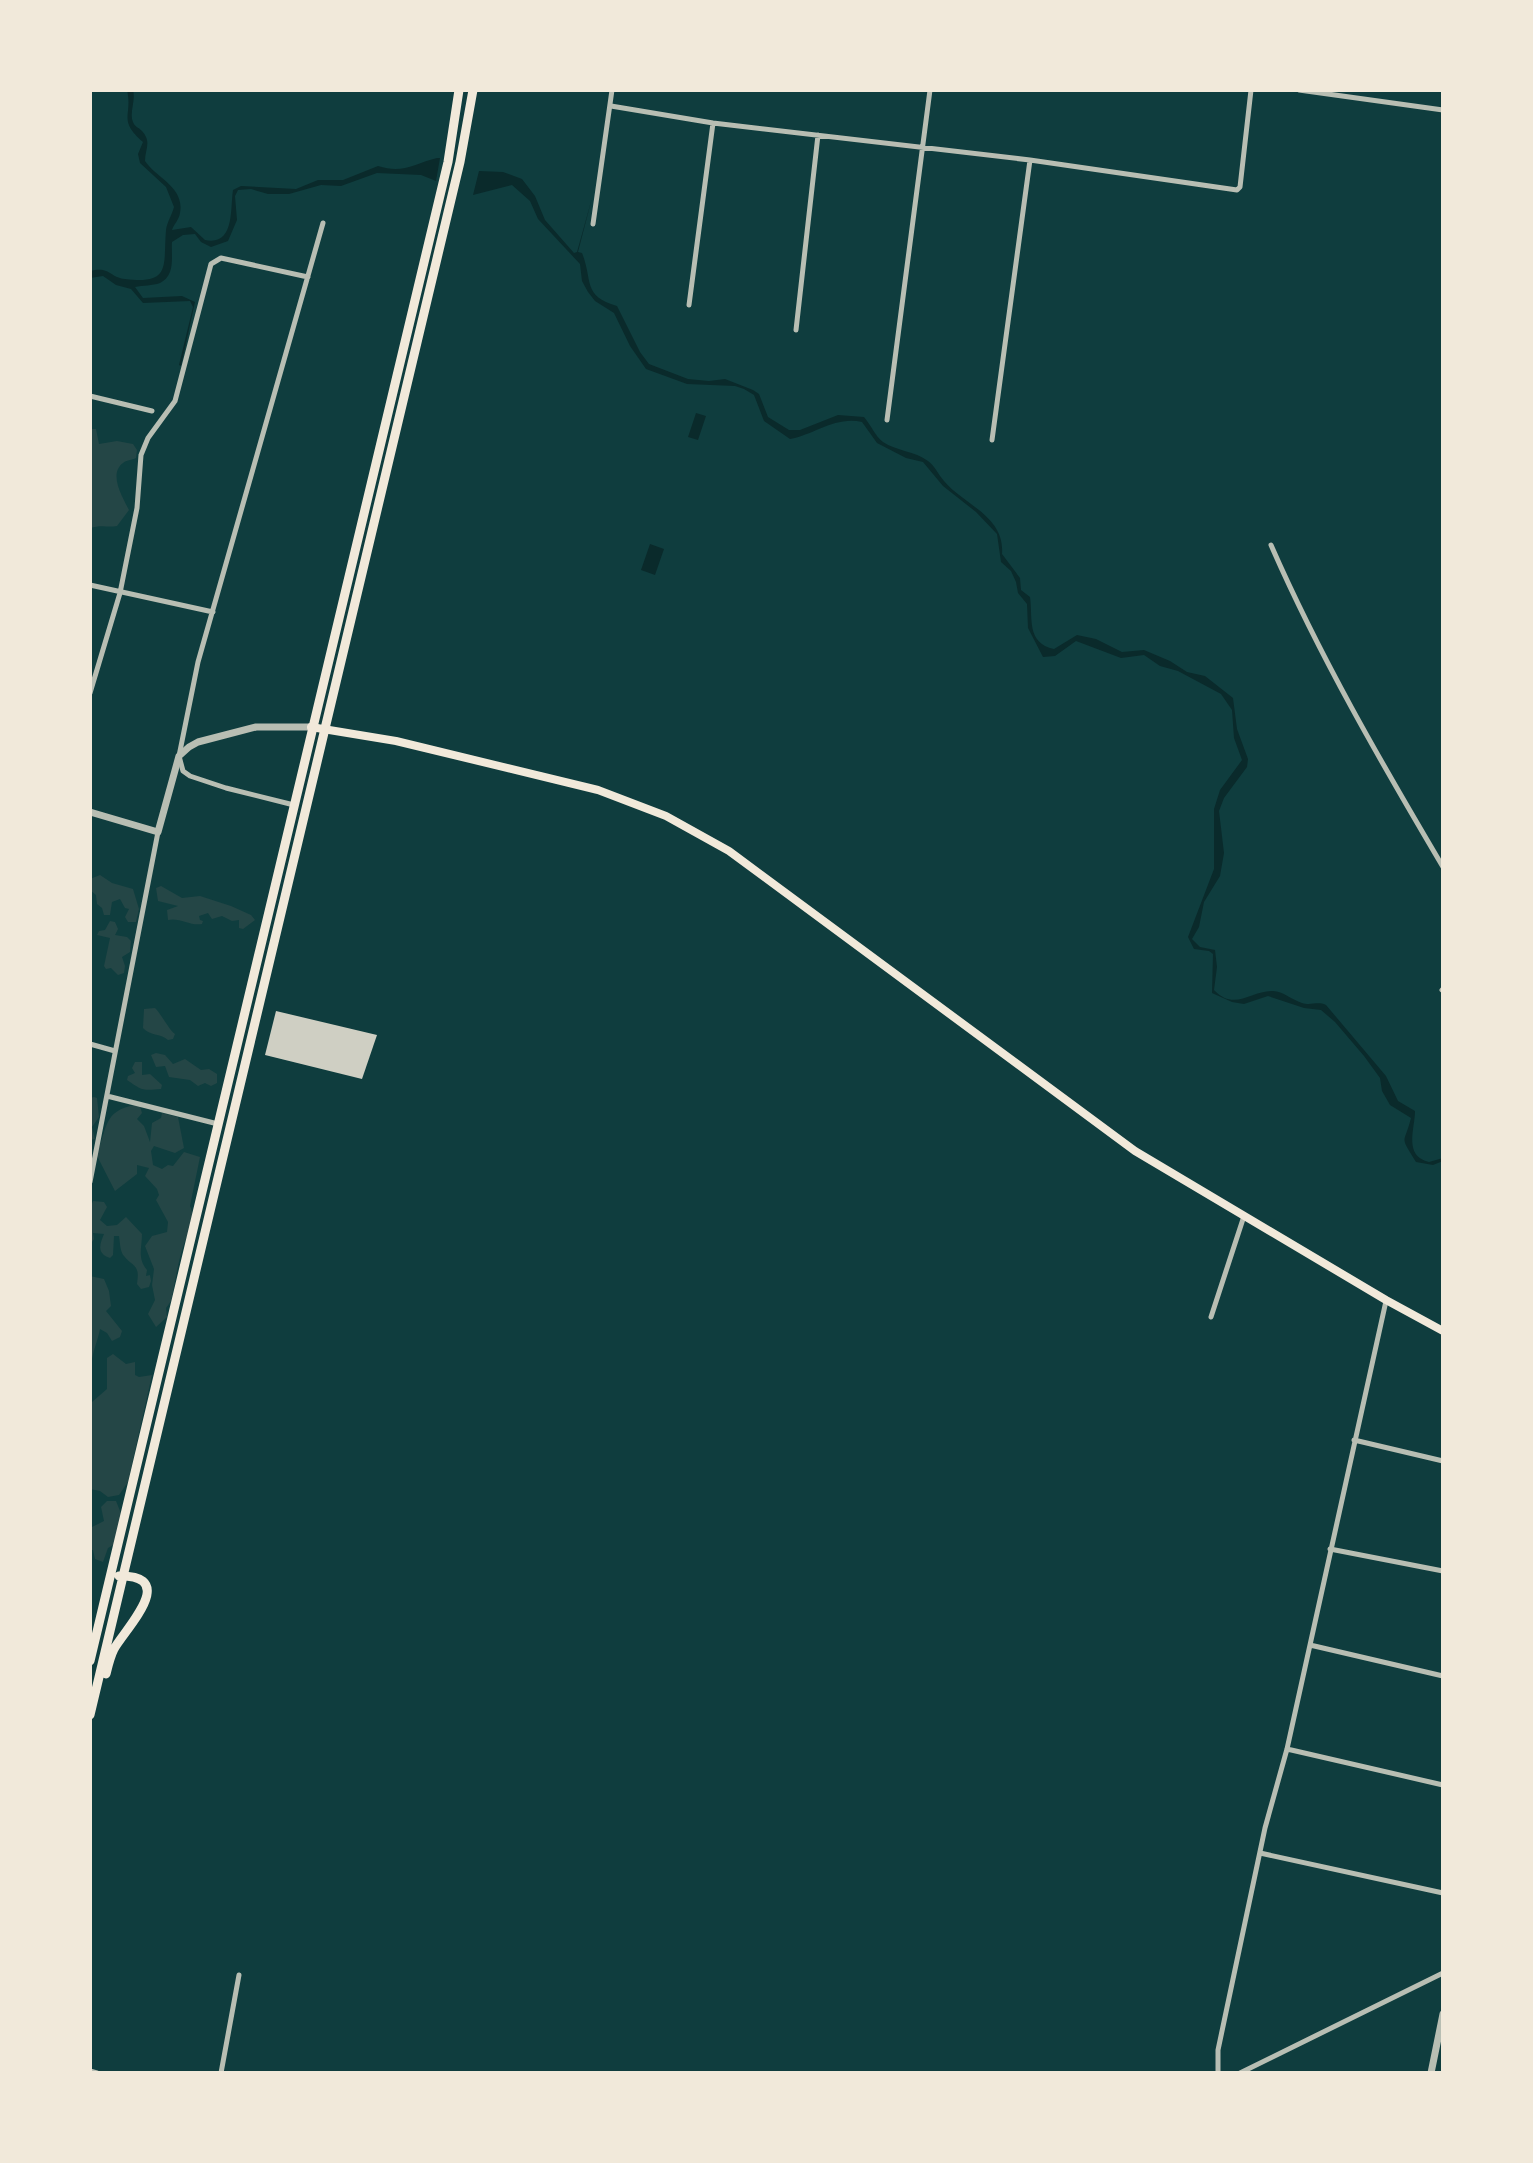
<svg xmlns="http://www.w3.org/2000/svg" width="1533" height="2163" font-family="Rubik,sans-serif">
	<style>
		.green { fill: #244646 }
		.water { fill: #0a2a2b }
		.building { fill: #cfcfc3 }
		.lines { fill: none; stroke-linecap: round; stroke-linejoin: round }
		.minor { stroke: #b8beb3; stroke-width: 5 }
		.tertiary { stroke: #b8beb3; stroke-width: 7 }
		.secondary { stroke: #f1e9da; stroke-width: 8 }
		.trunk { stroke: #f1e9da; stroke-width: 9 }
	</style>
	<rect width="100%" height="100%" fill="#0f3d3e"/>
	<!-- green -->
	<path class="green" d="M 92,429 L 96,429 L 99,444 L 117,441 L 133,444 L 137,450 L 136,458 C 132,460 126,460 123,463 C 108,474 123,498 129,510 L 117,526 C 106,528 103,524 90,528 L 90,430 Z
		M 100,875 L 112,883 L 133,889 L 139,909 L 136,922 L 128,922 L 125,917 L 129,909 L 125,908 L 120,899 L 112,902 L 110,915 L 104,915 L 102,908 L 97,904 L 96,895 L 90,890 L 90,879 Z
		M 161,886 L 182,898 L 200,896 L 231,906 L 251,915 L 255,920 L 243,929 L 239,928 L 239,920 L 232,921 L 222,916 L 212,919 L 208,913 L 199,916 L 200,920 L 203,921 L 202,924 C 190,926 179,917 168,920 L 167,910 L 178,906 L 158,901 L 156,888 Z
		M 110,921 L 115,922 L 118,929 L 115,935 L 127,937 L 131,941 L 130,952 L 122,957 L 125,966 L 124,973 L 118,975 L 111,968 L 106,969 L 104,966 L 110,938 L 97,935 L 99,931 L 105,930 Z
		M 155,1008 C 162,1015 169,1030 175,1034 L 173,1039 L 168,1040 C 160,1033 150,1036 143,1028 L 144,1009 Z
		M 156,1053 L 165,1055 L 173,1064 L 185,1059 L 201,1070 L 209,1069 L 217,1074 L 217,1083 L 211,1086 L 205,1083 L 198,1086 L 190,1080 L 169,1077 L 165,1066 L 156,1067 L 151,1055 Z
		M 135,1062 L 142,1062 L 142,1075 L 150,1074 L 162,1085 L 161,1089 C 141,1091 142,1090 127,1080 L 128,1076 L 135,1073 L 132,1068 Z
		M 94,1097 L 97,1098 L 99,1117 L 92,1127 L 95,1139 L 90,1140 L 90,1098 Z
		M 136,1105 L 140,1106 L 142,1113 L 137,1119 L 144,1126 L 150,1142 L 152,1123 L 161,1118 L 162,1113 L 178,1117 L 184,1148 L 175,1153 L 154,1146 L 151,1151 L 153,1165 L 162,1169 L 168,1165 L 173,1166 L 184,1152 L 200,1157 L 190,1206 C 197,1220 186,1236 182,1250 C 177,1267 175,1284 171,1301 L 166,1308 L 167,1317 L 156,1327 L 148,1314 L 155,1300 L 152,1285 L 154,1269 L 145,1246 L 152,1236 L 167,1232 L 168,1222 L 156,1200 L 159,1195 L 157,1189 L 145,1176 L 149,1168 L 137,1165 L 137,1174 L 115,1191 L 96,1154 C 108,1130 102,1110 136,1105 Z
		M 93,1201 L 104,1202 L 107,1207 L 100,1220 L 107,1226 L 117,1225 L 126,1217 L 142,1234 C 142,1248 137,1258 147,1270 L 146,1276 L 150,1275 L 151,1281 L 149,1287 L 141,1289 L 137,1284 C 140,1264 134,1268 124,1256 C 120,1252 120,1242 119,1236 L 114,1236 L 113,1255 L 110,1258 C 96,1253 100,1244 104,1234 L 93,1233 L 94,1239 L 90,1245 L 90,1208 Z
		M 90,1276 L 104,1279 L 109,1291 L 111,1306 L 106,1311 L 122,1331 L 120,1337 L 112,1341 L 107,1333 L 100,1329 C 97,1345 89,1358 92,1374 L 90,1374 Z
		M 113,1354 L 126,1364 L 135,1362 L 135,1375 L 139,1377 L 152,1375 L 128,1482 L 119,1495 L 108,1497 L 100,1491 L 90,1489 L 90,1389 L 92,1402 L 107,1389 L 107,1358 Z
		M 107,1501 L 116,1501 L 122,1516 L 115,1544 L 108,1548 L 103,1562 L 95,1559 L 93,1550 L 90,1550 L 90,1528 L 104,1521 L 101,1507 Z"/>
	<!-- water -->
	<path class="water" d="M 127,90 L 133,90 C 136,101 129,112 133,122 C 135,127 138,127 142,131 C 152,142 145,149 145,161 C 156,178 185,187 180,213 C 179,220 174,224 172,230 L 191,227 L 205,240 C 235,246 230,209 233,190 L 241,186 L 296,189 L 318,180 L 343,180 L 378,166 C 403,174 413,164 437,158 L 440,158 L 436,181 L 421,175 L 377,173 L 341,186 L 321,185 L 289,194 L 268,194 L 251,189 L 238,190 L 235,196 L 237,220 L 228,241 L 211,247 L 201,242 L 195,234 L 183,235 L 172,242 C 171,255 176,276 160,283 C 152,286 143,285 135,287 L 143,298 L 182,296 L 195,302 L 181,366 L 179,365 L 193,307 L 190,301 L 143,303 L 131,289 L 116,285 L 103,276 L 90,278 L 90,271 C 110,266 109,277 125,279 C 172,285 163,265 166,230 C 167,222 172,215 174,207 L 166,187 L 140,163 L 138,154 L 143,142 C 117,119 133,116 127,90 Z
		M 479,171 L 503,172 L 522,179 L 535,196 L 545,220 L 574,253 L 577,252 L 592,198 L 578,252 L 582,253 C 593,280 582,296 617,306 L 640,352 L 649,364 L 688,379 L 709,381 L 725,379 L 753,390 L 759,394 L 768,417 L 789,430 L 800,430 L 838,415 L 864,417 C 871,425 875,436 883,442 C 896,451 915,451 928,461 C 935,466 938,474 944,481 C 964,505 1005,516 1002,554 L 1020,578 L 1021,590 L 1030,597 C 1033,618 1026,643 1054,649 L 1077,635 L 1096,639 L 1122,652 L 1144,650 L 1170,661 L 1187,672 L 1205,676 L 1233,698 L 1237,729 L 1248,759 L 1247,767 L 1224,798 L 1219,811 L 1224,853 L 1220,876 L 1204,902 L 1199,927 L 1192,939 L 1200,947 L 1215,950 L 1217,967 L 1214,990 C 1235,1012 1251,990 1273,991 C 1283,991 1292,1000 1302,1003 C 1311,1006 1317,1001 1326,1005 L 1386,1076 L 1398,1101 L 1415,1111 C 1415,1129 1403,1156 1429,1162 L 1443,1158 L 1443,1161 L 1433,1165 L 1416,1162 C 1399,1134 1404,1146 1411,1118 L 1390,1105 L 1382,1091 L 1380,1078 L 1364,1056 L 1335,1022 L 1321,1010 L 1304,1008 L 1268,996 L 1244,1004 L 1232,1002 L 1212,993 L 1213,954 L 1209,951 L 1194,949 L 1188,937 L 1214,869 L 1214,809 L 1220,790 L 1242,760 L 1234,738 L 1232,710 L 1221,694 L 1178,671 L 1160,666 L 1144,655 L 1121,658 L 1076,641 L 1055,656 L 1043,657 L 1028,628 L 1027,604 L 1018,593 L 1016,582 L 1011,571 L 1001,562 L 997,534 L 976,512 L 943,486 L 923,462 L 906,458 L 877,443 L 862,422 C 835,416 814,435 790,439 L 764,421 L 754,395 L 744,389 L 735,386 L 687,384 L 646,369 L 630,346 L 614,313 L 595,301 L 588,292 L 582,281 L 580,264 L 538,219 L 530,201 L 512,185 L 473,195 Z
		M 696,413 L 706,416 L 698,440 L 688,437 Z
		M 650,544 L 664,549 L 655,575 L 641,570 Z"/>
	<!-- building -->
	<path class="building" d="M 276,1011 L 377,1035 L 362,1079 L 265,1055 Z"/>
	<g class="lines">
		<!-- minor -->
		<path class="minor" d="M 1299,90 L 1443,110
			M 611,106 L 713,123 L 1030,160 L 1237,190 L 1240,187 L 1251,90
			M 593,224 L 612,90
			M 689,305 L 713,123
			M 796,330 L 818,135
			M 90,396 L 152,411
			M 887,420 L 930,90
			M 992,440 L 1030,160
			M 1271,545 C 1320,657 1381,762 1443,867
			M 90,585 L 213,612
			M 90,693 L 120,593 L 137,508 L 141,455 L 148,438 L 175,401 L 211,264 L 221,258 L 308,277
			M 294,805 L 226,788 L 190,776 L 183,771 L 179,756 L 198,662 L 323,223
			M 1442,990 L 1443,989
			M 90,1044 L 115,1051
			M 107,1096 L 218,1124
			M 90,1182 L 158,832
			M 1211,1317 L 1244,1216
			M 1354,1440 L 1443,1461
			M 1330,1549 L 1443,1571
			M 1310,1645 L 1443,1676
			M 1287,1749 L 1443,1785
			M 1260,1853 L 1443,1893
			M 90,2071 L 97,2073
			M 221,2073 L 239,1975
			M 1218,2073 L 1218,2050 L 1265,1828 L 1287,1749 L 1386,1301
			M 1240,2073 L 1443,1973"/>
		<!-- tertiary -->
		<path class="tertiary" d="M 90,812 L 158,832 L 179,756 L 189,747 L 198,742 L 256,727 L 311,727
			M 1431,2073 L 1443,2014"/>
		<!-- secondary -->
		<path class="secondary" d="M 311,727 L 396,741 L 598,790 L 666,816 L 729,851 L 1135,1151 L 1386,1300 L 1443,1331"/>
		<!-- trunk -->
		<path class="trunk" d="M 90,1661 L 448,162 L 459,90
			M 106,1674 C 108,1666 110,1657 114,1649 C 125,1629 180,1575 119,1576
			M 90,1715 L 460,162 L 473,90"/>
	</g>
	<!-- border -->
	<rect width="1533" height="2163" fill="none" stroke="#f1e9da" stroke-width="184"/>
</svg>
